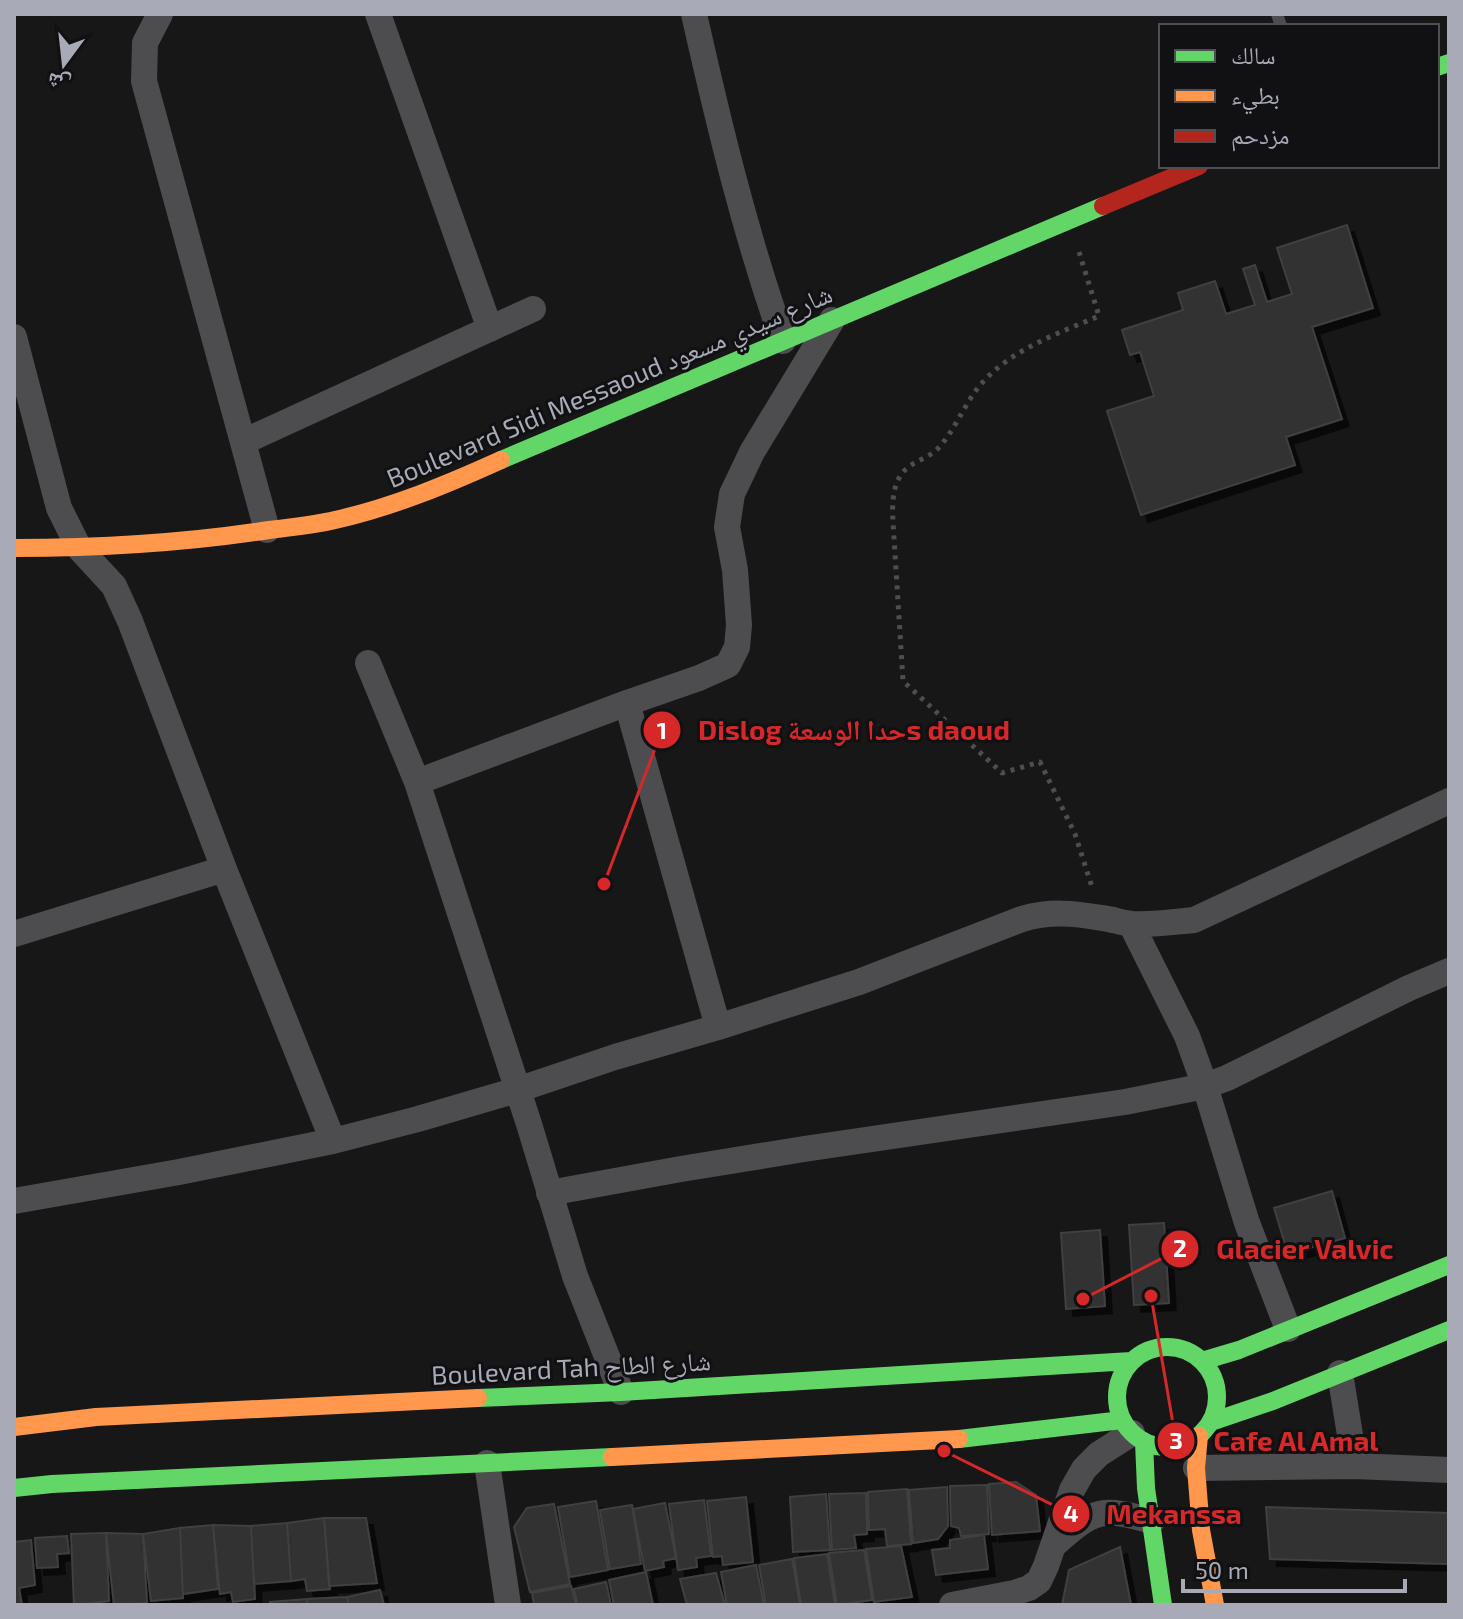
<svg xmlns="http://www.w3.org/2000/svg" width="1463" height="1619" font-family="'Exo 2','Noto Naskh Arabic',sans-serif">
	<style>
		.building { fill: #303031; stroke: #3f4043; stroke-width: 2; filter: url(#shadow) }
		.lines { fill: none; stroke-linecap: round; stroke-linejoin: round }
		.path { stroke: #4e4e51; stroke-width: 5; stroke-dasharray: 4 6; stroke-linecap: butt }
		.lane { stroke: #4d4d50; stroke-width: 12 }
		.street { stroke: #4d4d50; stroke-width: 26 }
		.fast { stroke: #63d668; stroke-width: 18 }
		.slow { stroke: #ff974d; stroke-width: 18 }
		.jam { stroke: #b3261e; stroke-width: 18 }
		.labels { text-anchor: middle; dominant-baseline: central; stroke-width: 6; stroke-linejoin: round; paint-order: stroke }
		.street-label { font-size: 26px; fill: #a8abb7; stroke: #111113 }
		.leader { fill: none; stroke: #d62828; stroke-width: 3 }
		.callout-dot { fill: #d62828; stroke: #111113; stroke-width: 3 }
		.mark-label { font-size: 24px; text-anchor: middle; font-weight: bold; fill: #fff }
		.callout-label { font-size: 28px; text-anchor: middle; font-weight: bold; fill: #d62828; stroke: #111113; stroke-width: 6; stroke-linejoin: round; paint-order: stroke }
	</style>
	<defs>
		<filter id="shadow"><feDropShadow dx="7" dy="7" stdDeviation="0" flood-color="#0009"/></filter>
	</defs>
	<rect width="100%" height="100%" fill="#171717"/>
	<!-- building -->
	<path class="building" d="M 1347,225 L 1373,308 L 1312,327 L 1342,419 L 1286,437 L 1295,465 L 1141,515 L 1107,411 L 1154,396 L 1140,352 L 1130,355 L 1122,330 L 1183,310 L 1178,293 L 1215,281 L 1226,314 L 1255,305 L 1243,269 L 1255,265 L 1267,302 L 1292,294 L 1277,248 Z
		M 1332,1191 L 1345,1238 L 1288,1254 L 1274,1208 Z
		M 1164,1223 L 1169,1303 L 1134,1305 L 1129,1225 Z
		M 1100,1230 L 1105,1306 L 1066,1309 L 1061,1233 Z
		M 1016,1482 L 1036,1495 L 1040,1531 L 992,1535 L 989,1484 Z
		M 987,1485 L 989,1534 L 961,1536 L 959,1528 L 951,1526 L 950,1486 Z
		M 947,1487 L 948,1526 L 938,1539 L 913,1543 L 909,1490 Z
		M 907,1489 L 911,1544 L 887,1546 L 885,1529 L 869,1530 L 868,1492 Z
		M 866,1493 L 867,1534 L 854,1535 L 856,1548 L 832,1550 L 829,1494 Z
		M 826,1494 L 830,1550 L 793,1552 L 790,1497 Z
		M 746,1497 L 753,1562 L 723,1565 L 722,1556 L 713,1557 L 707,1501 Z
		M 704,1500 L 711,1556 L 696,1558 L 697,1567 L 678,1570 L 669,1504 Z
		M 596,1501 L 608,1570 L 570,1577 L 558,1507 Z
		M 665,1503 L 676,1558 L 663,1561 L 664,1567 L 645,1571 L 633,1509 Z
		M 554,1504 L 570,1584 L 530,1592 L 514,1527 L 527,1508 Z
		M 632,1505 L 641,1564 L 610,1569 L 600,1510 Z
		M 1266,1507 L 1449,1513 L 1449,1564 L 1270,1559 Z
		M 324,1518 L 330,1589 L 307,1591 L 305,1579 L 291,1581 L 287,1523 Z
		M 324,1518 L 366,1518 L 377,1583 L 329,1586 Z
		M 287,1523 L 291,1581 L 254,1584 L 251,1526 Z
		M 213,1525 L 218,1589 L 183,1594 L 180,1528 Z
		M 213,1525 L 251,1526 L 255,1599 L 233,1602 L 231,1592 L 220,1594 Z
		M 180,1528 L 183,1598 L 151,1601 L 143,1534 Z
		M 106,1533 L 109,1601 L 74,1605 L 71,1534 Z
		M 106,1533 L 143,1534 L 147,1603 L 114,1605 Z
		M 984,1535 L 988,1569 L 936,1575 L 932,1550 L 950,1548 L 950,1540 Z
		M 67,1536 L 69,1553 L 57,1554 L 58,1567 L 37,1568 L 35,1538 Z
		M 31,1540 L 35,1585 L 19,1588 L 22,1605 L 14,1605 L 14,1542 Z
		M 901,1546 L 912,1597 L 874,1602 L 866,1549 Z
		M 1120,1547 L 1131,1605 L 1062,1605 L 1069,1570 Z
		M 864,1550 L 872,1600 L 837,1605 L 829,1553 Z
		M 827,1554 L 835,1605 L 801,1605 L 794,1558 Z
		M 792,1559 L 800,1605 L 766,1605 L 759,1565 Z
		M 756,1565 L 764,1605 L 727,1605 L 721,1572 Z
		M 646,1572 L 653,1605 L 614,1605 L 609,1580 Z
		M 716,1573 L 725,1605 L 687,1605 L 680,1579 Z
		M 606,1582 L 611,1605 L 578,1605 L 574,1589 Z
		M 571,1586 L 576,1605 L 534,1605 L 532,1593 Z
		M 380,1590 L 384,1605 L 349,1605 L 347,1597 Z
		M 347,1597 L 349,1605 L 308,1605 L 307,1599 Z
		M 307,1599 L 308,1605 L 270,1605 L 270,1602 Z"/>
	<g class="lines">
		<!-- path -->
		<path class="path" d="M 1079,252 L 1099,316 C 1059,333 1012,349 982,383 C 966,401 957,426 941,445 C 931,458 917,459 906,469 C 892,482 892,504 893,522 L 903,681 L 1002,773 L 1040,762 L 1075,834 L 1093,890"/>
		<!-- lane -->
		<path class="lane" d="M 1277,14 L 1281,26"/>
		<!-- street -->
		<path class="street" d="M 160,14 L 145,43 L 144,81 L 267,530
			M 378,14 L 490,329
			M 694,14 C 719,125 745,233 783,341
			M 14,337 L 59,508 L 79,548 L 114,586 L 130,621 L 224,869 L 333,1141
			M 243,442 L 533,309
			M 368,663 L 417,782
			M 627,703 L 699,678 L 728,665 L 737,647 L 739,625 L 735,570 L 727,527 L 732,494 L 752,452 L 832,320
			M 1131,924 L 1187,1036 L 1205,1086 L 1247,1223 L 1288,1329
			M 14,934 L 224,869
			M 549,1193 L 681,1169 L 804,1149 L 1125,1102 L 1205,1086 L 1227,1078 L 1409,988 L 1449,971
			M 14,1201 L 179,1172 L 333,1141 L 418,1119 L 517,1090 L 615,1057 L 718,1027 L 859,982 L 1022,919 C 1049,911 1073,913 1102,918 C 1112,919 1122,923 1132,924 C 1153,925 1174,922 1194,920 L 1449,801
			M 1340,1373 L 1355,1466
			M 621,1392 L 575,1276 L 529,1124 L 417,782 L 627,703 L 718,1027
			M 487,1463 L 508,1605
			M 1196,1468 L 1355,1466 L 1449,1470
			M 1056,1543 C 1094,1509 1102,1507 1152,1521
			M 952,1605 L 1014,1593 L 1029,1588 L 1039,1581 L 1046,1566 L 1072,1490 L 1084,1469 L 1099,1454 L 1132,1433"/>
		<!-- fast -->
		<path class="fast" d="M 1437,67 L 1449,63
			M 501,460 L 1103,206
			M1117 1397a50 50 0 1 1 100 0a50 50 0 1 1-100 0Z
			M 1202,1361 L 1239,1350 L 1449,1265
			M 478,1398 L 621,1392 L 1131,1361
			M 1211,1422 L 1273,1401 L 1449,1330
			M 959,1439 L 1122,1420
			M 1144,1442 L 1146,1488 L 1163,1605
			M 14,1488 L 52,1484 L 612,1457"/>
		<!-- slow -->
		<path class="slow" d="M 14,548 C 99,548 185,543 269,530 C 291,527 314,525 335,520 C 393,507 448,484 501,460
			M 14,1427 L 96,1417 L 478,1398
			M 1199,1436 L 1196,1468 L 1201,1530 L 1215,1605
			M 612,1457 L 959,1439"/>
		<!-- jam -->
		<path class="jam" d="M 1103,206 L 1199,166"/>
	</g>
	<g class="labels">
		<!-- street labels -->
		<g class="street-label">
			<text transform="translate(609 385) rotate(-23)">Boulevard Sidi Messaoud شارع سيدي مسعود</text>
			<text transform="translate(571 1367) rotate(-3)">Boulevard Tah شارع الطاح</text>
		</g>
	</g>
	<!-- callouts -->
	<path class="leader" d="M604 884L662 730M1083 1299L1180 1249M1151 1296L1176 1441M944 1451L1071 1514"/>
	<g class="callout-dot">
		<circle cx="604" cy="884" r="8"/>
		<circle cx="1083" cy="1299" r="8"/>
		<circle cx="1151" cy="1296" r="8"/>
		<circle cx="944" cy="1451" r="8"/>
		<circle cx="662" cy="730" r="20"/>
		<circle cx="1180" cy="1249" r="20"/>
		<circle cx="1176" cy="1441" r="20"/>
		<circle cx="1071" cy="1514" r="20"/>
	</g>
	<g class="mark-label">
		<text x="662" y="739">1</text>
		<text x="1180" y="1257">2</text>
		<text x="1176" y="1449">3</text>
		<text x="1071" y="1522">4</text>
	</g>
	<g class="callout-label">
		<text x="854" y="740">Dislog حدا الوسعةs daoud</text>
		<text x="1305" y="1259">Glacier Valvic</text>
		<text x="1296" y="1451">Cafe Al Amal</text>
		<text x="1174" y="1524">Mekanssa</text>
	</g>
	<!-- border -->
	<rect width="1463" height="1619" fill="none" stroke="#a8abb7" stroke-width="32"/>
	<!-- legend -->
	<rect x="1159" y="24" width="280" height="144" fill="#111113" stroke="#4d4f55" stroke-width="2"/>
	<rect x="1175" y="50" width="40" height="12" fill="#63d668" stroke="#4d4f55" stroke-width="2"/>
	<text x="1231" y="64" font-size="24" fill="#a8abb7">سالك</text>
	<rect x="1175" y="90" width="40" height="12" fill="#ff974d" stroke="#4d4f55" stroke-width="2"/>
	<text x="1231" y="104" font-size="24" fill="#a8abb7">بطيء</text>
	<rect x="1175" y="130" width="40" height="12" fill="#b3261e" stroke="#4d4f55" stroke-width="2"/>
	<text x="1231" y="144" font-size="24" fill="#a8abb7">مزدحم</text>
	<!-- north arrow -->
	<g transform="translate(64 64) rotate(195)" stroke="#111113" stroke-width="6" paint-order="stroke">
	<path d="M0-6L14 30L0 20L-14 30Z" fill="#a8abb7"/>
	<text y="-12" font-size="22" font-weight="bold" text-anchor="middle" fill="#a8abb7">ش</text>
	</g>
	<!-- scale -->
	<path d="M1183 1579v12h222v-12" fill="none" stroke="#a8abb7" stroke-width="4"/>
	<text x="1195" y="1579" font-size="24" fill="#a8abb7" stroke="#111113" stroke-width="6" paint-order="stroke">50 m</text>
</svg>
